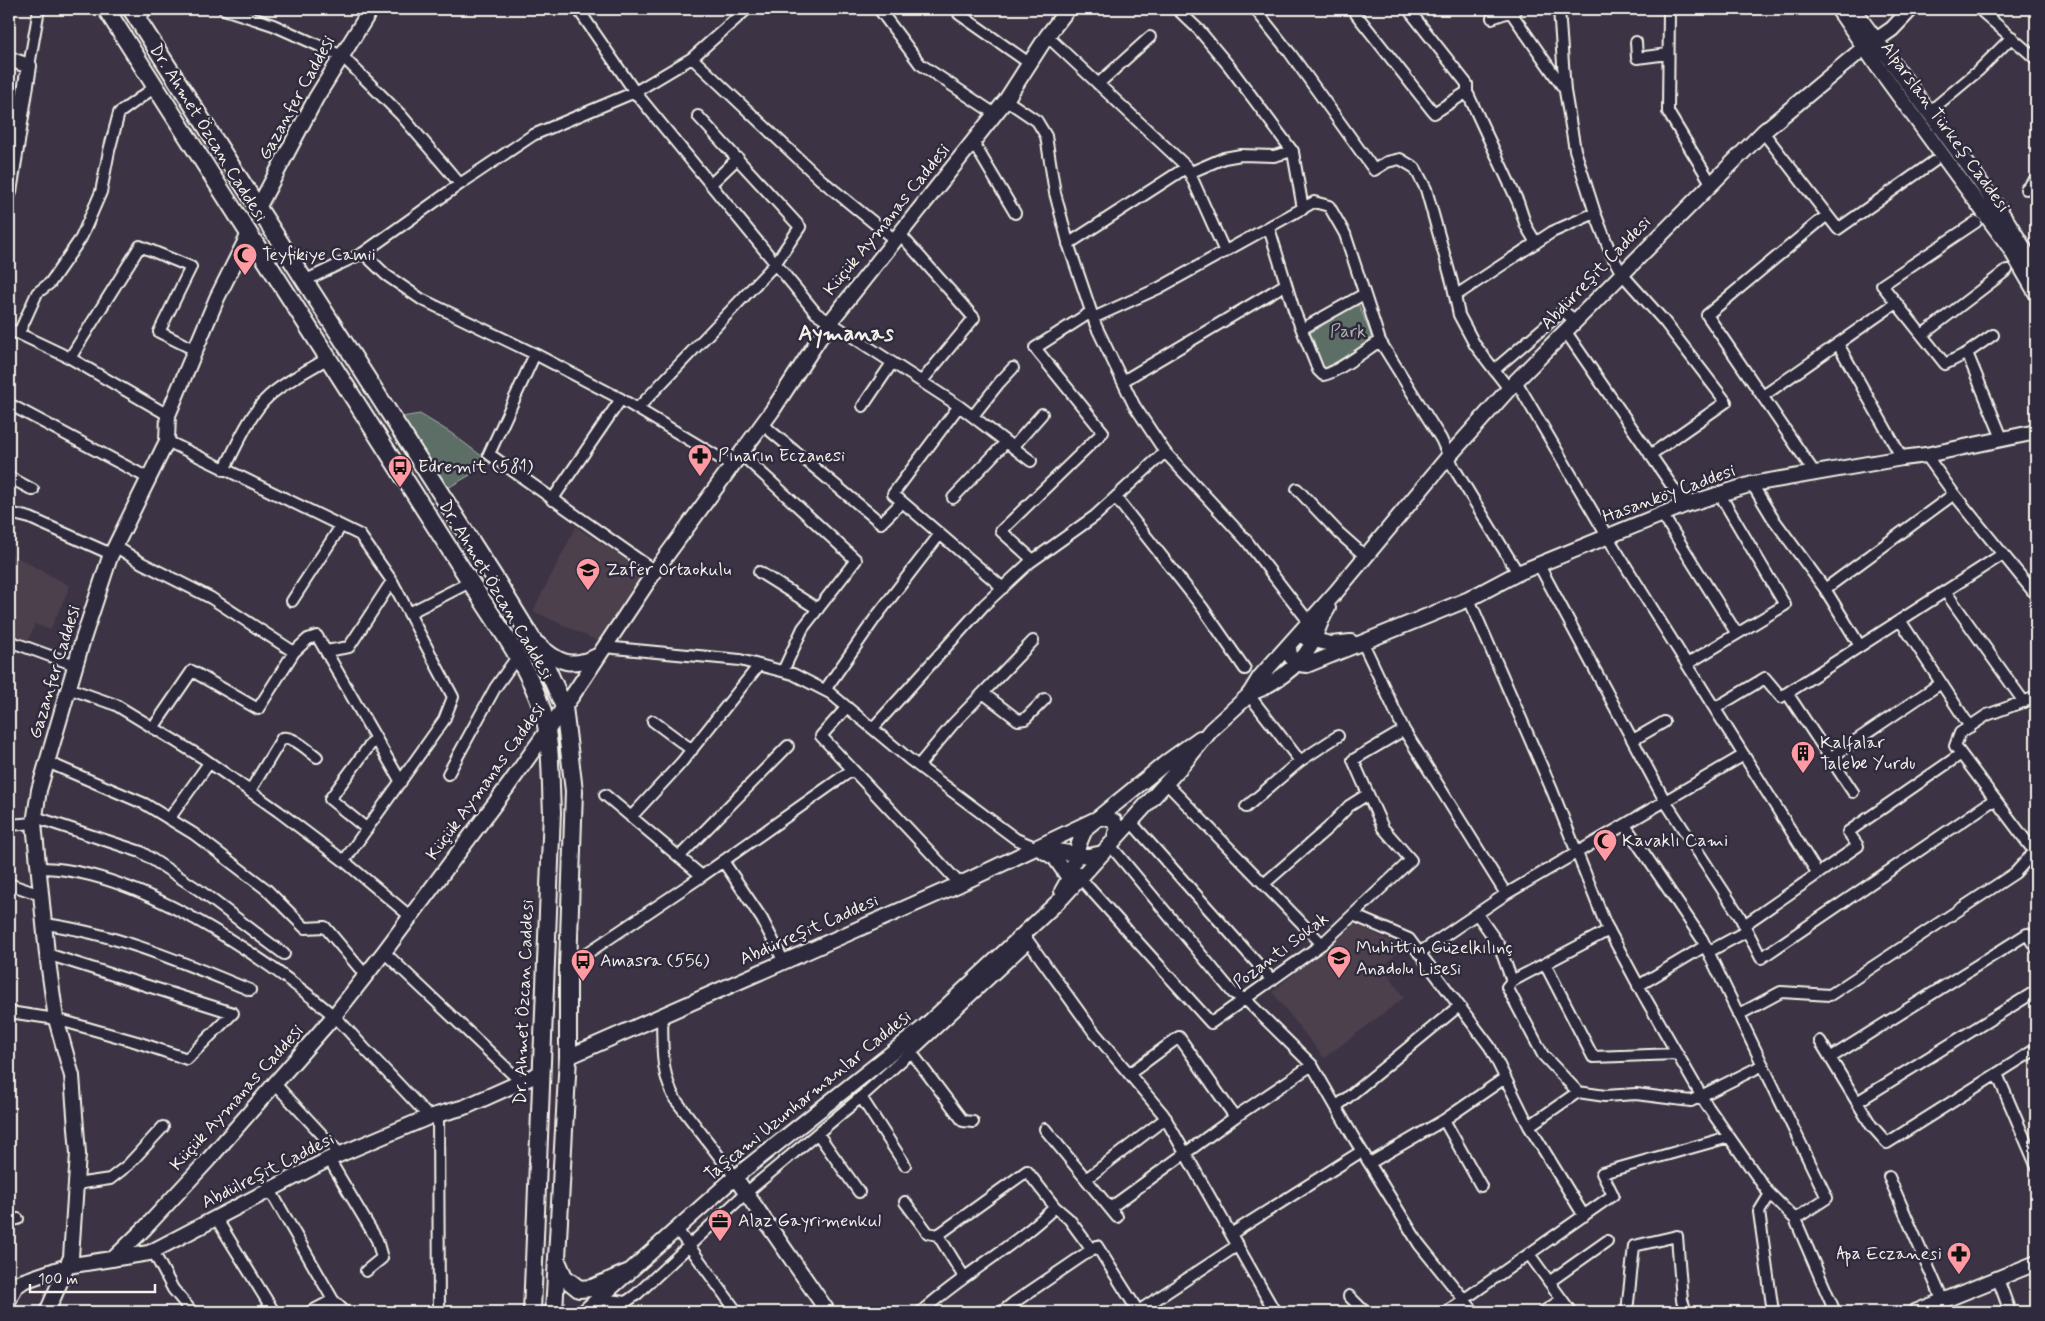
<svg xmlns="http://www.w3.org/2000/svg" width="2045" height="1321" font-family="Mynerve,sans-serif">
	<style>
		.built { fill: #4c404c }
		.green { fill: #5c6e66; stroke: #a8b0a7 }
		.lines { fill: none; stroke-linecap: round; stroke-linejoin: round }
		.street-casing { stroke: #f4f1e8; stroke-width: 14 }
		.secondary-casing { stroke: #f4f1e8; stroke-width: 18 }
		.primary-casing { stroke: #f4f1e8; stroke-width: 20 }
		.street { stroke: #2f2a3d; stroke-width: 10 }
		.secondary { stroke: #2f2a3d; stroke-width: 14 }
		.primary { stroke: #2f2a3d; stroke-width: 16 }
		.labels { text-anchor: middle; dominant-baseline: central; stroke-width: 5; stroke-linejoin: round; paint-order: stroke }
		.street-label { font-size: 18px; fill: #f4f1e8; stroke: #2f2a3d }
		.poi-label { font-size: 18px; fill: #f4f1e8; stroke: #2f2a3d; text-anchor: start }
		.park-label { font-size: 18px; fill: #b0b6ae; stroke: #2f2a3d }
		.district-label { font-size: 22px; font-weight: bold; fill: #f4f1e8; stroke: #2f2a3d }
	</style>
	<rect width="100%" height="100%" fill="#3c3444"/>
	<filter id="ink" filterUnits="userSpaceOnUse"><feTurbulence type="fractalNoise" baseFrequency=".02" numOctaves="2"/><feDisplacementMap in="SourceGraphic" scale="10" xChannelSelector="R" yChannelSelector="G"/><feConvolveMatrix kernelMatrix="1 2 1 2 8 2 1 2 1" color-interpolation-filters="sRGB"/></filter>
	<g filter="url(#ink)">
		<!-- built -->
		<path class="built" d="M 576,527 L 646,572 L 598,641 L 533,611 Z
			M 9,553 L 70,586 L 50,630 L 35,624 L 27,643 L 9,636 Z
			M 1353,923 L 1403,947 L 1383,967 L 1404,998 L 1324,1058 L 1272,992 Z"/>
		<!-- green -->
		<path class="green" d="M 1359,305 L 1371,335 L 1369,342 L 1324,369 L 1310,333 L 1353,306 Z
			M 420,414 L 451,433 L 491,463 L 446,489 L 402,417 Z"/>
		<g class="lines">
			<defs>
				<path id="street" d="M 224,9 L 273,25 L 342,56 L 401,115 L 460,184
					M 578,9 L 635,92 L 816,313 L 959,406 L 1031,461
					M 879,9 L 920,64 L 995,114
					M 959,9 L 959,14 L 1029,63
					M 1177,9 L 1199,30 L 1229,66 L 1293,152 L 1303,209
					M 1255,9 L 1290,53 L 1374,170 L 1387,162 L 1400,159 L 1415,168 L 1426,189 L 1452,282 L 1459,315 L 1475,345 L 1509,389
					M 1352,9 L 1434,113 L 1467,92
					M 1408,9 L 1467,84 L 1467,92 L 1518,202 L 1526,226 L 1536,243
					M 1559,9 L 1565,91 L 1575,150 L 1595,213 L 1611,254 L 1622,274 L 1664,321 L 1726,402 L 1650,455
					M 1669,9 L 1668,112 L 1711,183
					M 1979,9 L 2036,59
					M 1510,11 L 1565,90
					M 1492,18 L 1517,9
					M 138,20 L 147,9
					M 1047,36 L 1187,167 L 1225,252
					M 1636,42 L 1637,58 L 1668,54
					M 692,58 L 820,179 L 895,240
					M 29,66 L 39,9
					M 1098,84 L 1150,37
					M 1006,100 L 1037,121 L 1046,136 L 1055,193 L 1069,246 L 1096,326 L 1134,405 L 1165,452 L 1246,540 L 1309,622
					M 1929,112 L 1978,71 L 2012,37
					M 1763,132 L 1838,229 L 1933,162
					M 973,142 L 1015,213
					M 1189,173 L 1224,158 L 1241,155 L 1274,156 L 1293,151
					M 711,184 L 738,158
					M 2026,189 L 2036,179
					M 1976,222 L 1882,285 L 1945,364 L 1967,353 L 2002,438
					M 1269,228 L 1294,310 L 1318,370 L 1323,375 C 1335,374 1367,349 1380,341
					M 900,234 L 974,318 L 922,381
					M 1068,244 L 1187,167
					M 363,253 L 386,275 L 421,299 L 535,354 L 621,399 L 733,466
					M 304,281 L 363,253 L 460,184 L 533,135 L 635,92 L 692,58 L 747,9
					M 1455,296 L 1552,232 L 1595,213
					M 1093,318 L 1159,288 L 1314,202 L 1329,206 L 1345,234 L 1380,341 L 1441,439 L 1454,468 L 1518,573
					M 9,329 L 70,358 L 168,415
					M 1302,329 L 1364,294
					M 1566,332 L 1685,505
					M 19,333 L 37,293 L 50,283 L 81,238 L 101,192 L 109,151 L 119,113 L 155,87
					M 1922,335 L 2007,270
					M 1838,344 L 1902,458
					M 1967,353 L 1993,335
					M 535,354 L 489,454 L 655,571
					M 70,358 L 140,246 L 191,267 L 159,332 L 195,350
					M 1494,370 L 1563,311 L 1576,321
					M 1123,381 L 1286,284
					M 1516,381 L 1607,536 L 1818,874
					M 1763,396 L 1896,303
					M 9,404 L 148,478
					M 863,406 L 892,363
					M 959,406 L 893,494 L 1003,588
					M 638,408 L 775,264 L 800,227 L 698,116
					M 973,416 L 999,383 L 1013,368
					M 762,424 L 881,523 L 902,502
					M 167,441 L 360,535 L 392,581 L 453,697 L 444,720 L 344,861
					M 1013,447 L 1042,414
					M 741,454 L 856,560 L 803,628 L 783,671
					M 1926,455 L 1954,494 L 2036,595
					M 224,470 C 236,447 250,413 269,396 C 286,381 309,370 328,358
					M 1814,472 L 1707,315 L 1827,215
					M 9,477 L 33,490
					M 1752,484 L 1772,517 L 1825,589 L 1860,646
					M 1297,489 L 1339,533 L 1365,556
					M 953,498 L 1006,442
					M 1116,498 L 1202,607 L 1245,669
					M 552,500 L 621,399
					M 10,513 L 30,518 L 111,554
					M 1662,514 L 1737,634
					M 115,546 L 142,563 L 211,598 L 294,652 L 308,639 L 317,636 L 401,782
					M 1033,560 L 1001,531 L 1103,432 L 1035,348 L 1091,312
					M 1539,565 L 1665,801 L 1739,915 L 1761,958 L 1995,799
					M 759,572 L 818,609
					M 1825,589 L 1954,494
					M 1945,591 L 2024,702
					M 1469,599 L 1552,790 L 1605,923 L 1643,994 L 1706,1104 L 1767,1191 L 1795,1219 L 1835,1312
					M 292,601 L 341,526
					M 409,613 L 470,582
					M 1900,620 L 1970,727
					M 9,641 L 75,665
					M 1362,641 L 1404,730 L 1506,894
					M 604,647 L 740,660 L 793,674 L 830,693 L 909,759 L 1016,839 L 1037,848
					M 326,651 L 349,647 L 392,581
					M 1687,664 L 1785,605 L 1719,493
					M 68,688 L 116,705 L 203,758 L 278,811 L 344,861 L 411,917
					M 825,690 L 876,617 L 940,534
					M 983,693 L 1018,720 L 1025,719 L 1045,699
					M 1787,693 L 1853,792
					M 1249,695 L 1300,761
					M 2036,697 L 1987,715 L 1960,733 L 1955,746 L 2030,846 L 2036,849
					M 847,707 L 821,736 L 960,884
					M 1715,708 L 1765,678 L 1781,697 L 2003,554
					M 653,721 L 692,750
					M 153,728 L 192,671 L 258,709 L 294,652
					M 873,728 L 984,605 L 1029,563 L 1095,516 L 1165,452
					M 1633,740 L 1664,722
					M 1830,758 L 1941,683
					M 47,762 L 145,804 L 194,834 L 266,889 L 305,928 L 325,927 L 366,976
					M 919,765 L 953,724 L 1033,641
					M 448,774 L 495,688 L 517,657
					M 1166,783 L 1322,944
					M 250,791 L 282,738 C 294,736 307,750 317,757
					M 605,795 L 702,876
					M 1246,807 L 1300,761 L 1338,736
					M 35,817 L 141,852 L 199,890 L 284,954
					M 631,817 L 681,763 L 759,665
					M 169,819 L 209,763
					M 1131,822 L 1272,980
					M 9,825 L 34,823
					M 1625,825 L 1702,939 L 1827,1198 L 1795,1219
					M 367,829 L 330,799 L 375,738
					M 1110,845 L 1233,993 L 1245,999 L 1312,1065 L 1355,1140 L 1419,1244 L 1474,1312
					M 679,857 L 788,746
					M 723,861 L 762,919 L 784,962
					M 39,868 C 134,868 262,955 333,1015 C 344,1025 354,1037 364,1048 C 386,1071 408,1094 429,1117
					M 1080,878 L 1211,1023 L 1322,944 L 1411,860 L 1383,828 L 1353,760 L 1404,730
					M 1265,883 L 1328,828 L 1349,806 L 1368,794
					M 9,884 L 41,895
					M 1477,914 L 1499,945 L 1512,981 L 1609,930
					M 1353,915 L 1409,939 L 1490,1047 L 1529,1126 L 1584,1216
					M 44,924 C 115,933 184,963 250,990
					M 1744,925 L 1858,846 L 1848,832 L 1961,754
					M 1026,938 L 1093,1031 L 1163,1114 L 1275,1312
					M 384,952 L 521,1082
					M 1708,952 L 1747,931
					M 1419,953 L 1506,894 L 1744,755
					M 1545,964 L 1593,1057 L 1677,1054
					M 568,966 L 702,876 L 852,770
					M 1512,981 L 1507,987 L 1543,1055 L 1578,1092 L 1605,1096 L 1636,1094 L 1691,1101 L 1763,1065
					M 1638,986 L 1705,946
					M 9,1012 L 56,1019 L 137,1042 L 187,1059 L 233,1013 L 47,954
					M 1738,1015 L 1781,992 L 1830,995 L 2015,873 L 2036,850
					M 662,1016 C 663,1046 660,1071 675,1099 L 735,1177
					M 1820,1041 L 1871,1125 L 1887,1143 L 2036,1049
					M 908,1048 L 963,1121 L 973,1122
					M 1830,1058 L 2027,934 L 2036,948
					M 1129,1074 L 1179,1037 L 1235,1117
					M 1997,1074 L 2036,1165
					M 275,1084 L 340,1154
					M 861,1097 L 905,1165
					M 1857,1102 L 2036,991
					M 1336,1107 L 1459,1006
					M 438,1115 L 439,1312
					M 1444,1120 L 1481,1186
					M 1529,1126 L 1578,1092
					M 1045,1129 L 1117,1217
					M 818,1134 L 859,1192
					M 329,1159 L 377,1240 L 382,1258 L 366,1271
					M 1370,1163 L 1444,1120 L 1505,1078
					M 1889,1177 L 1943,1301
					M 1086,1179 L 1166,1118
					M 76,1184 L 110,1179 L 128,1165 L 163,1127
					M 270,1190 L 333,1300 L 345,1312
					M 1770,1194 L 1759,1212 L 1773,1312
					M 905,1202 L 928,1233 L 938,1235
					M 1110,1208 L 1235,1117 L 1312,1065
					M 216,1218 L 274,1312
					M 9,1220 L 18,1219
					M 676,1228 L 737,1312
					M 1231,1234 L 1362,1151
					M 153,1251 L 173,1289 L 192,1312
					M 1529,1254 L 1571,1312
					M 964,1277 L 938,1235 L 1027,1171 L 1055,1207 L 1069,1219 L 1091,1249
					M 1998,1279 L 2010,1312
					M 1549,1282 L 1607,1241
					M 1349,1296 L 1365,1312
					M 599,1299 L 626,1302 L 637,1294 L 747,1192 L 861,1097 L 911,1052 L 1029,942
					M 310,1312 L 333,1300
					M 921,1312 C 963,1274 1014,1247 1055,1207
					M 1002,1312 L 1013,1303 L 1097,1246 L 1138,1311
					M 1137,1312 L 1238,1245
					M 1446,1312 L 1613,1195 L 1602,1173 L 1729,1137
					M 1543,1312 L 1561,1300
					M 1627,1312 L 1634,1246 L 1677,1236 L 1682,1300 L 1686,1312"/>
				<path id="secondary" d="M 1838,9 L 1878,67 L 2008,245 L 2036,293
					M 1853,9 L 1976,176 L 2007,221 L 2036,268
					M 9,59 L 29,66 L 9,192
					M 258,208 L 316,98 L 371,9
					M 1306,638 L 1331,644 L 1351,642
					M 538,644 C 559,663 571,669 599,655
					M 1289,645 C 1288,657 1295,665 1307,665 L 1469,599 L 1518,573 L 1685,505 L 1752,484 L 1902,458 L 1926,455 L 2036,432
					M 1249,694 C 1271,686 1298,667 1310,647 C 1317,634 1320,620 1328,608
					M 1038,848 L 1088,856 L 1103,853
					M 1040,849 L 1055,858 L 1069,878
					M 1062,891 C 1075,872 1074,846 1087,827 L 1168,761 L 1200,738
					M 568,1057 L 960,884 L 1096,819 L 1103,817 L 1114,821 L 1117,829 L 1114,840
					M 735,1177 L 828,1312
					M 113,1259 L 145,1228 L 209,1159 L 334,1016 L 384,952 L 508,786 L 574,693 L 655,571 L 772,411 L 830,322 L 1006,100 L 1047,36 L 1068,9
					M 9,1286 L 67,1266 L 149,1253 L 329,1159 L 429,1117 L 465,1107 L 541,1073
					M 9,1300 L 15,1287 L 22,1282
					M 47,1312 L 71,1257 L 78,1154 L 72,1076 L 56,1019 L 47,954 L 34,823 L 39,790 L 83,639 L 110,557 L 167,441 L 168,415 L 217,298 L 249,234
					M 584,1312 L 735,1177 L 923,1028 L 1062,898 L 1185,762 L 1211,730 L 1249,695 L 1260,677 L 1336,592 L 1449,456 L 1516,381 L 1763,132 L 1859,52 L 1892,29 L 1911,9
					M 1915,1312 L 2036,1263"/>
				<path id="primary" d="M 106,9 L 473,586 C 497,624 528,666 542,709 C 552,741 550,779 552,812 L 532,1312
					M 131,9 L 496,580 L 539,650 L 564,707 L 574,791 L 568,966 L 568,1057 L 554,1312
					M 557,1261 L 564,1277 L 579,1289 L 592,1288 L 627,1273"/>
			</defs>
			<!-- street casing -->
			<use href="#street" class="street-casing"/>
			<!-- secondary casing -->
			<use href="#secondary" class="secondary-casing"/>
			<!-- primary casing -->
			<use href="#primary" class="primary-casing"/>
			<!-- street -->
			<use href="#street" class="street"/>
			<!-- secondary -->
			<use href="#secondary" class="secondary"/>
			<!-- primary -->
			<use href="#primary" class="primary"/>
		</g>
	</g>
	<!-- icons -->
	<defs>
		<symbol id="mosque-pin" viewBox="-11 -11 22 30"><path d="M0 17L-7.5 6A9.5 9.5 0 1 1 7.5 6Z" fill="#ff9aa2" stroke="#2f2a3d"/><path d="M3.5-4.9A6 6 0 1 0 3.5 4.9A5 5 0 1 1 3.5-4.9Z" fill="#111"/></symbol>
		<symbol id="pharmacy-pin" viewBox="-11 -11 22 30"><path d="M0 17L-7.5 6A9.5 9.5 0 1 1 7.5 6Z" fill="#ff9aa2" stroke="#2f2a3d"/><path d="M-2-6h4v4h4v4h-4v4h-4v-4h-4v-4h4Z" fill="#111"/></symbol>
		<symbol id="bus-pin" viewBox="-11 -11 22 30"><path d="M0 17L-7.5 6A9.5 9.5 0 1 1 7.5 6Z" fill="#ff9aa2" stroke="#2f2a3d"/><path d="M-5-6H5V4H4V6H2V4H-2V6H-4V4H-5ZM-3.5-4V0h7V-4ZM-3.5 1.2v1.5H-2V1.2ZM2 1.2v1.5H3.5V1.2Z" fill="#111"/></symbol>
		<symbol id="school-pin" viewBox="-11 -11 22 30"><path d="M0 17L-7.5 6A9.5 9.5 0 1 1 7.5 6Z" fill="#ff9aa2" stroke="#2f2a3d"/><path d="M0-5L7-2L0 1L-7-2ZM-4 1L0 2.5L4 1V4Q0 6-4 4Z" fill="#111"/></symbol>
		<symbol id="building-pin" viewBox="-11 -11 22 30"><path d="M0 17L-7.5 6A9.5 9.5 0 1 1 7.5 6Z" fill="#ff9aa2" stroke="#2f2a3d"/><path d="M-4-6H4V6H1V3H-1V6H-4ZM-2.5-4.3h1.7v1.8h-1.7ZM.8-4.3h1.7v1.8H.8ZM-2.5-1h1.7V.8h-1.7ZM.8-1h1.7V.8H.8Z" fill="#111"/></symbol>
		<symbol id="office-pin" viewBox="-11 -11 22 30"><path d="M0 17L-7.5 6A9.5 9.5 0 1 1 7.5 6Z" fill="#ff9aa2" stroke="#2f2a3d"/><path d="M-6-3h4V-5.5h4V-3h4V5H-6ZM-1-4.5V-3h2v-1.5ZM-6 0V1H6V0Z" fill="#111"/></symbol>
	</defs>
	<g fill-rule="evenodd">
		<use href="#mosque-pin" x="231" y="241" width="28" height="38"/>
		<use href="#pharmacy-pin" x="686" y="442" width="28" height="38"/>
		<use href="#bus-pin" x="386" y="453" width="28" height="38"/>
		<use href="#school-pin" x="574" y="556" width="28" height="38"/>
		<use href="#building-pin" x="1789" y="739" width="28" height="38"/>
		<use href="#mosque-pin" x="1591" y="827" width="28" height="38"/>
		<use href="#school-pin" x="1325" y="944" width="28" height="38"/>
		<use href="#bus-pin" x="569" y="947" width="28" height="38"/>
		<use href="#office-pin" x="706" y="1207" width="28" height="38"/>
		<use href="#pharmacy-pin" x="1945" y="1240" width="28" height="38"/>
	</g>
	<g class="labels">
		<!-- street labels -->
		<g class="street-label">
			<text transform="translate(297 98) rotate(-61)">Gazanfer Caddesi</text>
			<text transform="translate(1945 127) rotate(54)">Alparslan Türkeş Caddesi</text>
			<text transform="translate(208 133) rotate(58)">Dr. Ahmet Özcan Caddesi</text>
			<text transform="translate(887 220) rotate(-51)">Küçük Aymanas Caddesi</text>
			<text transform="translate(1596 273) rotate(-46)">Abdürreşit Caddesi</text>
			<text transform="translate(1669 494) rotate(-20)">Hasanköy Caddesi</text>
			<text transform="translate(496 590) rotate(59)">Dr. Ahmet Özcan Caddesi</text>
			<text transform="translate(55 672) rotate(-73)">Gazanfer Caddesi</text>
			<text transform="translate(486 782) rotate(-54)">Küçük Aymanas Caddesi</text>
			<text transform="translate(809 930) rotate(-24)">Abdürreşit Caddesi</text>
			<text transform="translate(1281 951) rotate(-37)">Pozantı Sokak</text>
			<text transform="translate(524 1002) rotate(-88)">Dr. Ahmet Özcan Caddesi</text>
			<text transform="translate(808 1096) rotate(-39)">Taşcami Uzunharmanlar Caddesi</text>
			<text transform="translate(237 1098) rotate(-48)">Küçük Aymanas Caddesi</text>
			<text transform="translate(268 1171) rotate(-27)">Abdülreşit Caddesi</text>
		</g>
		<!-- poi labels -->
		<g class="poi-label">
			<text x="262" y="255">Teyfikiye Camii</text>
			<text x="718" y="456">Pınarın Eczanesi</text>
			<text x="418" y="467">Edremit (581)</text>
			<text x="606" y="570">Zafer Ortaokulu</text>
			<text x="1820" y="743">Kalfalar<tspan x="1820" dy="21">Talebe Yurdu</tspan></text>
			<text x="1622" y="841">Kavaklı Cami</text>
			<text x="1356" y="948">Muhittin Güzelkılınç<tspan x="1356" dy="21">Anadolu Lisesi</tspan></text>
			<text x="600" y="961">Amasra (556)</text>
			<text x="738" y="1221">Alaz Gayrimenkul</text>
			<text x="1942" y="1254" text-anchor="end">Apa Eczanesi</text>
		</g>
		<!-- park labels -->
		<g class="park-label">
			<text x="1348" y="332">Park</text>
		</g>
		<!-- district labels -->
		<g class="district-label">
			<text x="846" y="334">Aymanas</text>
		</g>
	</g>
	<!-- margin -->
	<rect width="2045" height="1321" fill="none" stroke="#2f2a3d" stroke-width="30"/>
	<rect x="15" y="15" width="2015" height="1291" fill="none" stroke="#f4f1e8" stroke-width="2" filter="url(#ink)"/>
	<!-- scale -->
	<path d="M30 1284v8h125v-8" fill="none" stroke="#f4f1e8" stroke-width="2.5"/>
	<text x="38" y="1284" font-size="15" fill="#f4f1e8" stroke="#2f2a3d" stroke-width="4" paint-order="stroke">100 m</text>
</svg>
